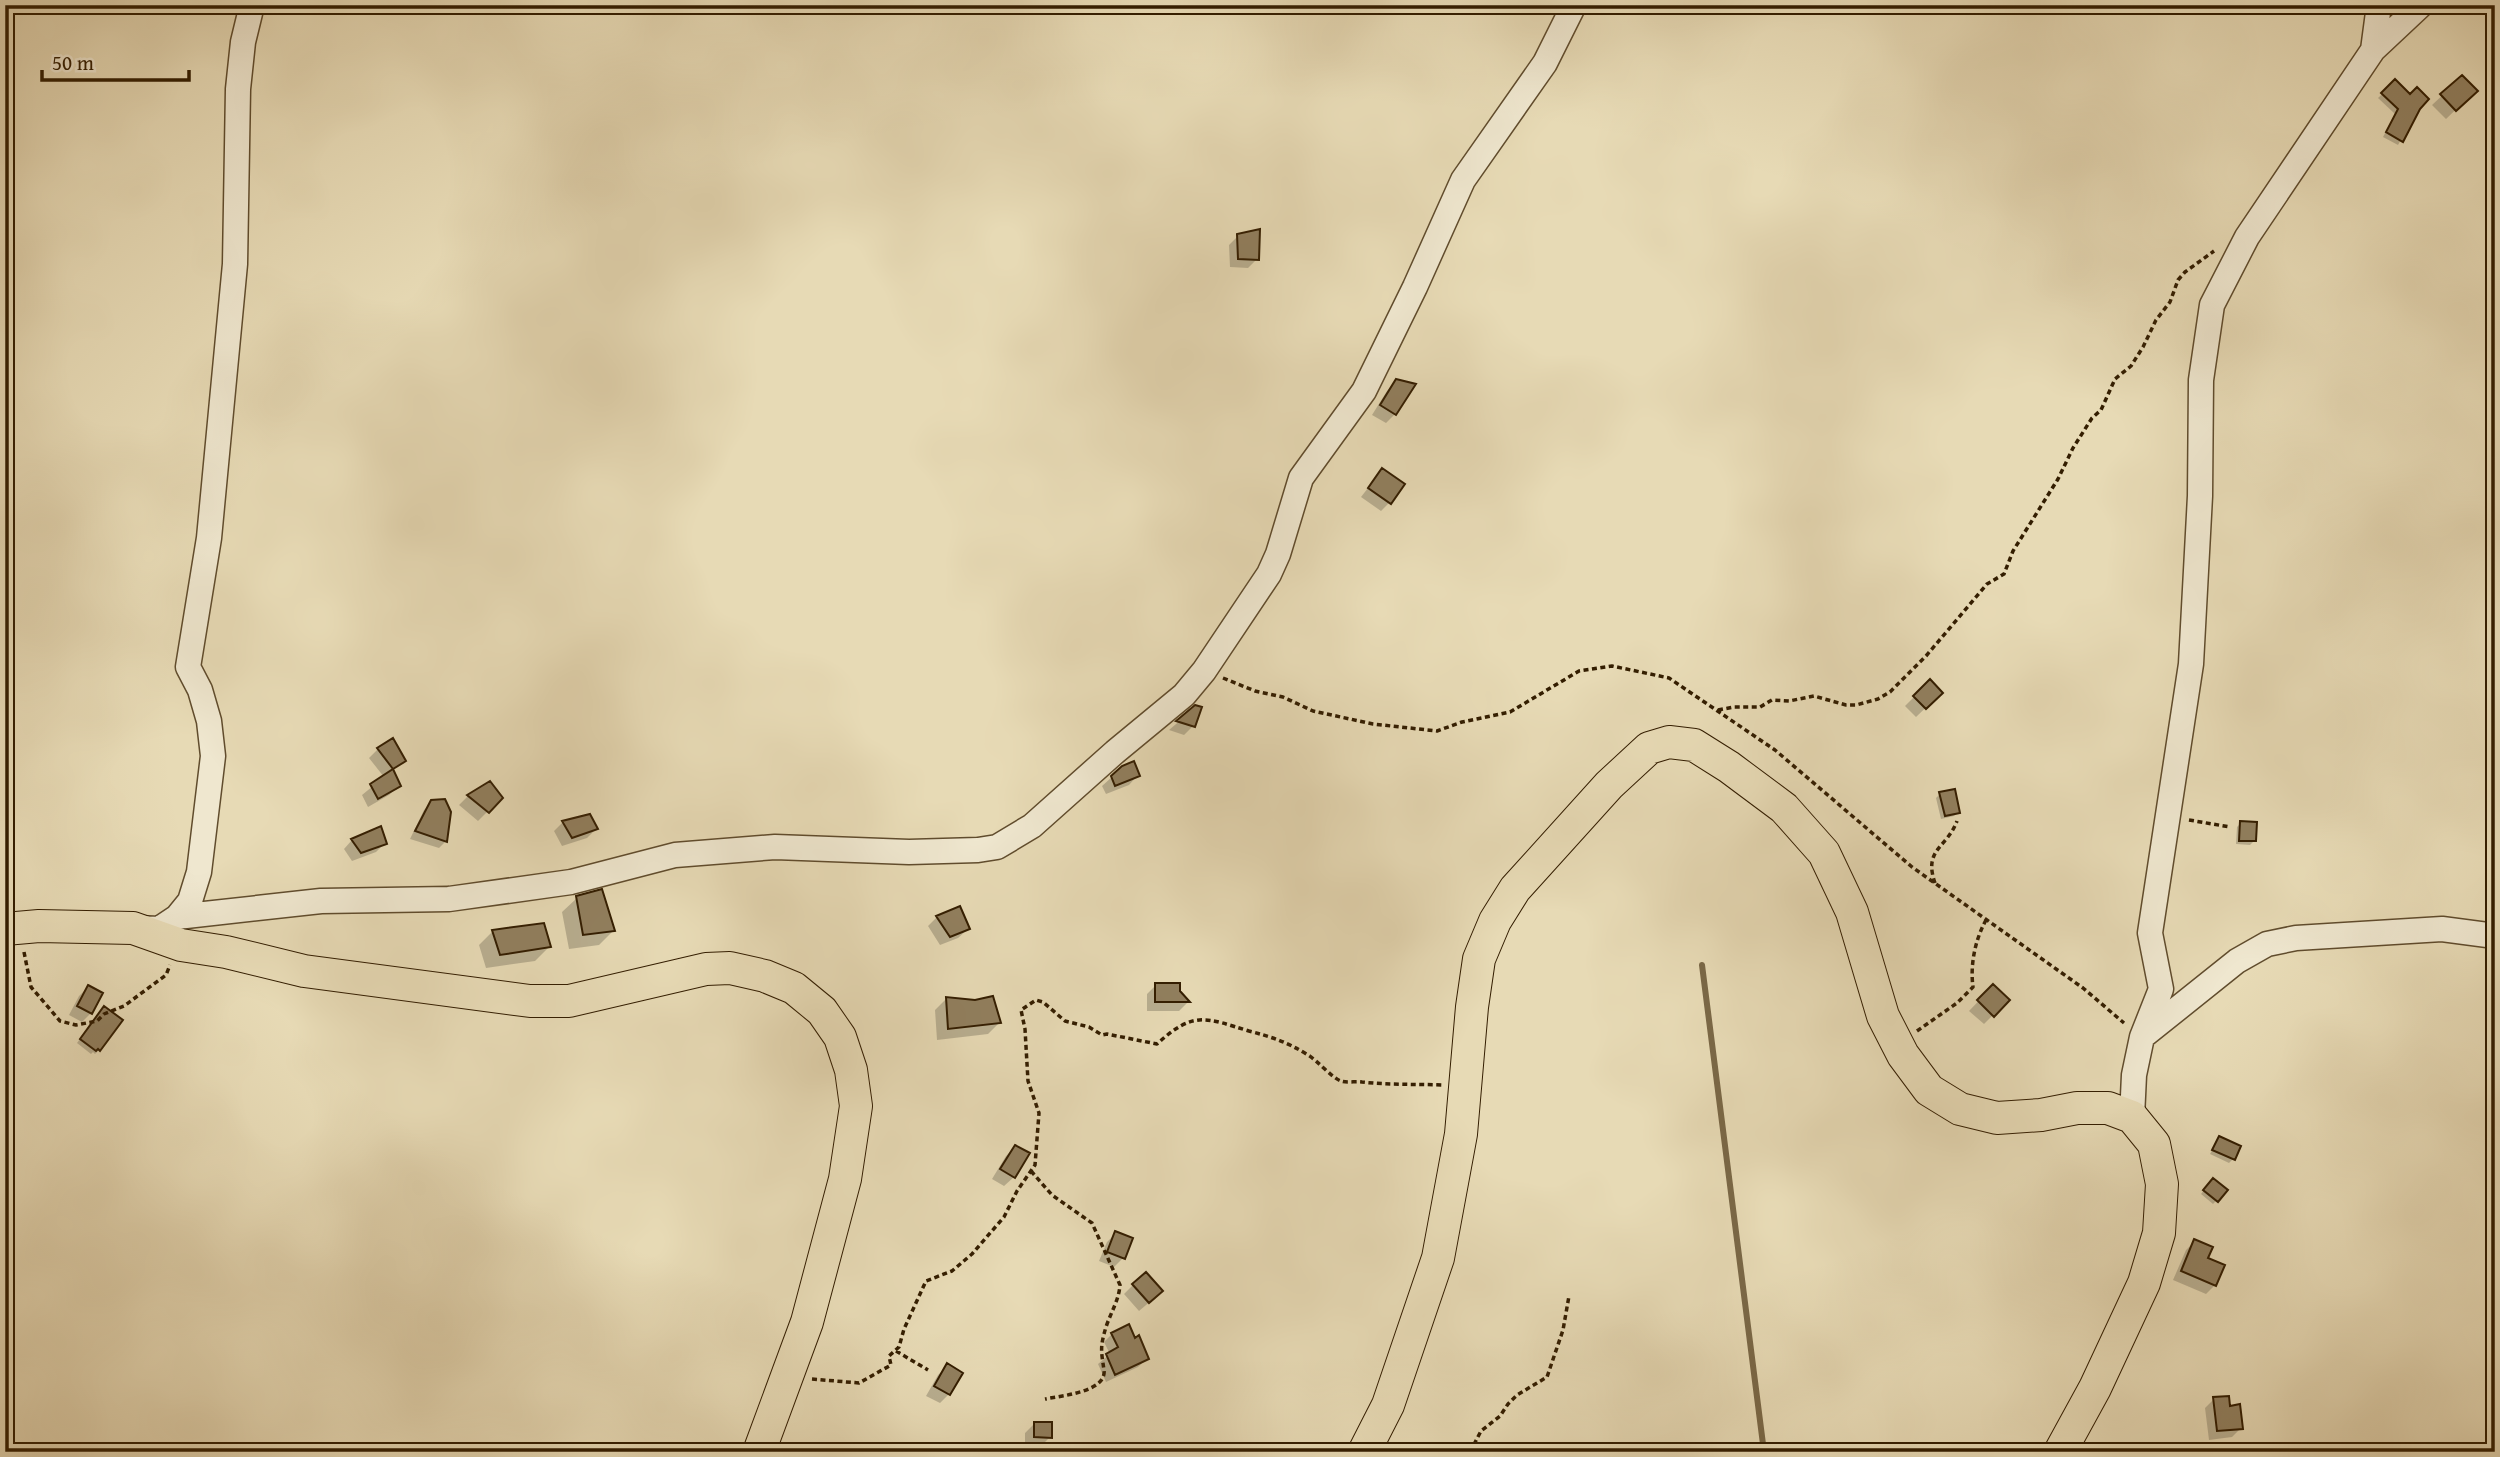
<svg xmlns="http://www.w3.org/2000/svg" width="2500" height="1457" font-family="'Gentium Book Plus',serif">
	<style>
		.shadow { fill: #0003 }
		.lines { fill: none; stroke-linecap: round; stroke-linejoin: round }
		.stream { stroke: #7a6847; stroke-width: 6 }
		.building { fill: #917f5e; stroke: #331d00; stroke-width: 2 }
		.minor-casing { stroke: #604c2d; stroke-width: 27 }
		.major-casing { stroke: #331d00; stroke-width: 34 }
		.path { stroke: #331d00; stroke-width: 3.5; stroke-dasharray: 5 3.5; stroke-linecap: butt }
		.minor { stroke: #efe7cf; stroke-width: 24 }
		.major { stroke: #e7dab5; stroke-width: 32 }
	</style>
	<rect width="100%" height="100%" fill="#e7dab5"/>
	<filter id="stains"><feTurbulence type="fractalNoise" baseFrequency=".00286" numOctaves="4"/><feColorMatrix values="0 0 0 0 .2 0 0 0 0 .09 0 0 0 0 .02 0 0 0 .5 -.17"/></filter>
	<radialGradient id="worn" r=".72"><stop offset=".6" stop-color="#630" stop-opacity="0"/><stop offset="1" stop-color="#630" stop-opacity=".3"/></radialGradient>
	<!-- shadow -->
	<path class="shadow" d="M 2462,77 L 2475,91 L 2446,119 L 2432,105 Z
		M 2395,82 L 2419,108 L 2398,145 L 2383,137 L 2395,114 L 2378,98 Z
		M 1238,236 L 1257,259 L 1248,268 L 1230,267 L 1229,245 Z
		M 1396,381 L 1413,385 L 1395,414 L 1386,423 L 1372,415 L 1387,391 Z
		M 1382,470 L 1390,502 L 1381,511 L 1361,497 Z
		M 1930,681 L 1941,693 L 1916,717 L 1905,706 Z
		M 1196,707 L 1193,726 L 1184,735 L 1169,730 Z
		M 378,749 L 404,760 L 392,771 L 399,786 L 389,795 L 368,807 L 362,795 L 384,777 L 369,758 Z
		M 1138,775 L 1129,785 L 1106,794 L 1102,786 L 1112,777 Z
		M 489,784 L 501,798 L 478,821 L 459,805 L 468,796 Z
		M 1940,794 L 1958,812 L 1954,816 L 1941,819 L 1936,798 Z
		M 432,802 L 446,841 L 439,848 L 410,839 L 424,810 Z
		M 563,822 L 596,829 L 587,838 L 562,846 L 554,831 Z
		M 2241,823 L 2254,841 L 2250,845 L 2236,844 L 2237,827 Z
		M 352,840 L 385,843 L 376,852 L 352,861 L 344,849 Z
		M 577,898 L 613,931 L 599,945 L 569,949 L 562,912 Z
		M 937,917 L 968,929 L 958,938 L 940,945 L 928,926 Z
		M 493,931 L 549,947 L 535,961 L 486,968 L 479,945 Z
		M 1156,985 L 1178,992 L 1188,1002 L 1179,1011 L 1147,1011 L 1147,994 Z
		M 1993,986 L 2008,1000 L 1984,1024 L 1969,1011 Z
		M 88,987 L 91,1013 L 82,1022 L 69,1015 L 79,996 Z
		M 946,999 L 999,1023 L 988,1034 L 937,1040 L 935,1010 Z
		M 100,1012 L 99,1050 L 95,1054 L 93,1052 L 91,1054 L 77,1043 Z
		M 2219,1138 L 2233,1159 L 2229,1163 L 2210,1154 Z
		M 1015,1147 L 1014,1177 L 1004,1186 L 992,1179 L 1006,1156 Z
		M 2209,1184 L 2217,1200 L 2213,1204 L 2201,1194 Z
		M 1116,1233 L 1123,1258 L 1114,1267 L 1099,1261 L 1107,1242 Z
		M 2195,1241 L 2206,1259 L 2215,1285 L 2206,1294 L 2173,1280 L 2186,1250 Z
		M 1133,1285 L 1152,1300 L 1139,1311 L 1124,1294 Z
		M 1112,1334 L 1147,1359 L 1138,1367 L 1106,1382 L 1098,1364 L 1110,1354 L 1104,1342 Z
		M 947,1366 L 949,1394 L 940,1403 L 926,1396 L 938,1375 Z
		M 2214,1399 L 2241,1428 L 2232,1437 L 2209,1440 L 2205,1408 Z
		M 1035,1423 L 1050,1437 L 1041,1446 L 1025,1446 L 1025,1433 Z"/>
	<g class="lines">
		<!-- stream -->
		<path class="stream" d="M 1702,965 L 1764,1452"/>
	</g>
	<!-- building -->
	<path class="building" d="M 2462,75 L 2478,91 L 2456,111 L 2440,94 Z
		M 2395,79 L 2410,94 L 2417,87 L 2429,99 L 2420,109 L 2403,142 L 2386,132 L 2398,109 L 2381,93 Z
		M 1260,229 L 1259,260 L 1238,259 L 1237,234 Z
		M 1396,379 L 1416,384 L 1396,415 L 1380,405 Z
		M 1382,468 L 1405,484 L 1391,504 L 1368,488 Z
		M 1930,679 L 1943,693 L 1926,709 L 1913,696 Z
		M 1195,705 L 1202,707 L 1195,727 L 1176,721 Z
		M 393,738 L 406,761 L 393,769 L 377,748 Z
		M 1134,761 L 1140,776 L 1115,786 L 1111,776 L 1122,766 Z
		M 393,769 L 401,786 L 378,799 L 370,784 Z
		M 490,781 L 503,798 L 489,813 L 467,795 Z
		M 1955,789 L 1960,813 L 1945,816 L 1939,792 Z
		M 445,799 L 451,812 L 447,842 L 415,831 L 431,800 Z
		M 590,814 L 598,829 L 572,838 L 562,821 Z
		M 2240,821 L 2257,822 L 2256,841 L 2239,841 Z
		M 381,826 L 387,844 L 361,853 L 351,839 Z
		M 602,889 L 615,931 L 583,935 L 576,896 Z
		M 960,906 L 970,929 L 950,937 L 936,916 Z
		M 544,923 L 551,947 L 500,955 L 492,930 Z
		M 1155,983 L 1180,983 L 1180,991 L 1190,1002 L 1155,1002 Z
		M 1993,984 L 2010,1000 L 1994,1017 L 1977,1000 Z
		M 88,985 L 103,993 L 92,1014 L 77,1006 Z
		M 993,996 L 1001,1023 L 948,1029 L 946,997 L 975,1000 Z
		M 104,1006 L 123,1020 L 100,1051 L 98,1049 L 96,1051 L 80,1039 Z
		M 2219,1136 L 2241,1146 L 2235,1160 L 2212,1150 Z
		M 1015,1145 L 1030,1153 L 1015,1178 L 1000,1169 Z
		M 2213,1178 L 2228,1190 L 2218,1202 L 2203,1190 Z
		M 1115,1231 L 1133,1238 L 1125,1259 L 1107,1252 Z
		M 2194,1239 L 2213,1247 L 2208,1258 L 2225,1265 L 2216,1286 L 2181,1271 Z
		M 1146,1272 L 1163,1291 L 1149,1303 L 1132,1284 Z
		M 1129,1324 L 1135,1338 L 1139,1335 L 1149,1359 L 1115,1375 L 1106,1354 L 1118,1347 L 1111,1333 Z
		M 947,1363 L 963,1373 L 950,1395 L 934,1386 Z
		M 2229,1396 L 2230,1406 L 2240,1404 L 2243,1429 L 2217,1431 L 2213,1397 Z
		M 1034,1422 L 1052,1422 L 1052,1438 L 1034,1437 Z"/>
	<g class="lines">
		<defs>
			<path id="minor" d="M 2373,50 L 2379,5
				M 177,917 L 190,901 L 199,872 L 213,756 L 209,721 L 200,690 L 188,667 L 209,538 L 235,264 L 238,89 L 243,42 L 252,5
				M 137,928 L 159,929 L 177,917 L 321,901 L 449,899 L 571,882 L 675,855 L 775,847 L 909,852 L 978,850 L 997,847 L 1032,826 L 1115,752 L 1184,695 L 1204,671 L 1269,574 L 1278,554 L 1301,478 L 1364,391 L 1415,287 L 1463,180 L 1545,63 L 1574,5
				M 2142,1037 L 2161,989 L 2150,933 L 2191,664 L 2200,496 L 2201,380 L 2212,305 L 2247,237 L 2373,50 L 2421,5
				M 2132,1117 L 2134,1075 L 2142,1037 L 2237,961 L 2267,944 L 2296,938 L 2442,929 L 2495,936"/>
			<path id="major" d="M 5,929 L 39,926 L 133,928 L 181,945 L 226,952 L 304,971 L 530,1001 L 569,1001 L 706,969 L 730,968 L 765,976 L 794,988 L 822,1011 L 840,1037 L 851,1070 L 856,1106 L 845,1179 L 807,1322 L 759,1452
				M 1364,1452 L 1388,1405 L 1438,1258 L 1461,1134 L 1472,1007 L 1479,959 L 1495,921 L 1515,889 L 1609,785 L 1649,748 L 1669,742 L 1694,745 L 1729,767 L 1784,808 L 1824,853 L 1852,912 L 1883,1016 L 1903,1055 L 1929,1090 L 1960,1109 L 1997,1118 L 2041,1115 L 2077,1108 L 2108,1108 L 2132,1117 L 2154,1144 L 2162,1184 L 2159,1233 L 2144,1283 L 2095,1388 L 2060,1452"/>
		</defs>
		<!-- minor casing -->
		<use href="#minor" class="minor-casing"/>
		<!-- major casing -->
		<use href="#major" class="major-casing"/>
		<!-- path -->
		<path class="path" d="M 1223,678 L 1255,691 L 1283,697 L 1313,711 L 1373,724 L 1437,731 L 1462,722 L 1510,712 L 1579,671 L 1612,666 L 1669,678 L 1775,750 L 1912,867 L 2083,988 L 2124,1023
			M 1718,710 L 1734,707 L 1760,707 L 1772,700 L 1789,701 L 1814,696 L 1846,705 L 1856,705 L 1878,699 L 1890,692 L 1926,656 L 1987,584 L 2004,574 L 2013,551 L 2058,479 L 2073,448 L 2092,418 L 2101,410 L 2115,379 L 2131,366 L 2143,347 L 2156,320 L 2170,302 L 2178,280 L 2185,272 L 2214,251
			M 2189,820 L 2230,827
			M 1935,883 C 1923,849 1947,848 1957,821
			M 24,952 L 31,987 L 60,1021 L 76,1025 L 97,1021 L 104,1014 L 124,1006 L 166,975 L 170,965
			M 1917,1031 L 1957,1003 L 1973,987 C 1970,965 1975,940 1986,920
			M 1031,1171 L 1052,1195 L 1092,1223 L 1120,1285 C 1119,1300 1111,1312 1106,1327 C 1100,1347 1101,1350 1104,1370 C 1107,1392 1060,1396 1045,1399
			M 896,1351 L 928,1370
			M 812,1379 L 859,1383 L 891,1365 L 889,1356 L 899,1347 L 904,1329 L 926,1281 L 952,1271 L 972,1254 L 1004,1217 L 1017,1191 L 1035,1165 L 1039,1113 L 1028,1081 L 1025,1029 L 1021,1010 L 1036,1000 L 1043,1002 L 1065,1021 L 1089,1027 L 1102,1035 L 1107,1034 L 1157,1044 C 1194,1010 1206,1018 1249,1031 C 1272,1037 1287,1042 1308,1055 C 1318,1061 1332,1078 1341,1081 C 1347,1083 1356,1081 1362,1082 C 1389,1085 1415,1084 1442,1085
			M 1470,1452 L 1481,1431 L 1500,1416 L 1508,1404 L 1517,1395 L 1547,1377 L 1563,1330 L 1569,1296"/>
		<!-- minor -->
		<use href="#minor" class="minor"/>
		<!-- major -->
		<use href="#major" class="major"/>
	</g>
	<!-- margin -->
	<rect width="2500" height="1457" fill="none" stroke="#e7dab5" stroke-width="28"/>
	<rect x="7" y="7" width="2486" height="1443" fill="none" stroke="#331d00" stroke-width="3.5"/>
	<rect x="14" y="14" width="2472" height="1429" fill="none" stroke="#331d00" stroke-width="2"/>
	<!-- scale -->
	<path d="M42 70v10h147v-10" fill="none" stroke="#331d00" stroke-width="3.5"/>
	<text x="52" y="70" font-size="21" fill="#331d00" stroke="#efe7cf" stroke-width="5" paint-order="stroke">50 m</text>
	<rect width="100%" height="100%" filter="url(#stains)"/>
	<rect width="100%" height="100%" fill="url(#worn)"/>
</svg>
